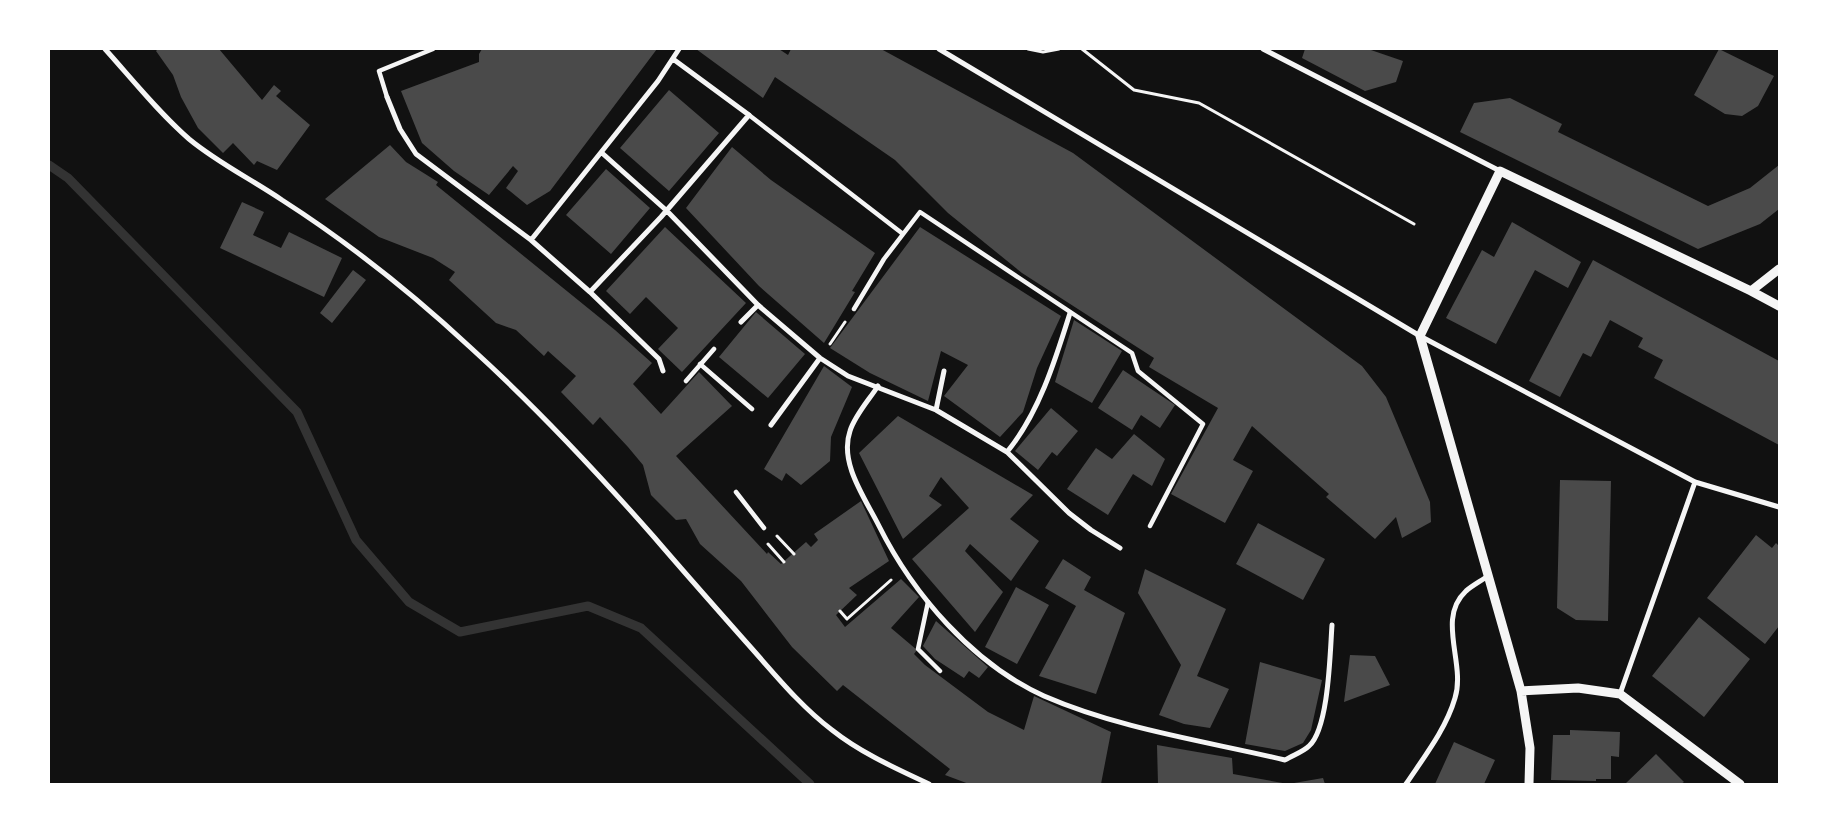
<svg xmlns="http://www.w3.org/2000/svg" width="1828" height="833" font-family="'Titillium Web',sans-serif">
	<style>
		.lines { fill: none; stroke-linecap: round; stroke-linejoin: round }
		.stream { stroke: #333; stroke-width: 9 }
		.building { fill: #4a4a4a }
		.path { stroke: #f5f5f5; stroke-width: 3 }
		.pedestrian { stroke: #f5f5f5; stroke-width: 4.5 }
		.minor { stroke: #f5f5f5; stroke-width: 5 }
		.tertiary { stroke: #f5f5f5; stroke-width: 9 }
	</style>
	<rect width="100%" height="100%" fill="#111"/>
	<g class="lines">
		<!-- stream -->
		<path class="stream" d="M 49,165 L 68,178 L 297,412 L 356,540 L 409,602 L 460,632 L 588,606 L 641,628 L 810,784"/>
	</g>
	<!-- building -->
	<path class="building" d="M 158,49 L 219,49 L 262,100 L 274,85 L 281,91 L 276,96 L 310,125 L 277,170 L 257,161 L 254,165 L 233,143 L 223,153 L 198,128 L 181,97 L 173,75 L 156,51 Z
		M 482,49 L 657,49 L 550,191 L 527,205 L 506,188 L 518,171 L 513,166 L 489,195 L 454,171 L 422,143 L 401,91 L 479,62 L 479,54 Z
		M 696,49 L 779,49 L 788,55 L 791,49 L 881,49 L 1073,153 L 1362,366 L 1386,397 L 1430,502 L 1431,522 L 1402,538 L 1396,517 L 1375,539 L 1326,497 L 1329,494 L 1252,426 L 1233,460 L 1253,471 L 1225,523 L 1171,494 L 1218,408 L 1149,367 L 1154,358 L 1022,273 L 948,213 L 895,160 L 775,77 L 763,98 Z
		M 1305,49 L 1368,49 L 1403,61 L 1396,82 L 1365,91 L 1302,58 Z
		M 1719,49 L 1774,76 L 1758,106 L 1742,116 L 1725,114 L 1694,95 Z
		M 669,90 L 719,133 L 669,191 L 620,148 Z
		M 1510,98 L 1562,124 L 1558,132 L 1708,206 L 1750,188 L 1779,165 L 1779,209 L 1760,224 L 1698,249 L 1460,132 L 1474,103 Z
		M 390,145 L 406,162 L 438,182 L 436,185 L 615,330 L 652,363 L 633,384 L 661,414 L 699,372 L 732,406 L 676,456 L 767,554 L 768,552 L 781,564 L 806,542 L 811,547 L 818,540 L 814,534 L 861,501 L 889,561 L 849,588 L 857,595 L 836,615 L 845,627 L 901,579 L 919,597 L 891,628 L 917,650 L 914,654 L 925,665 L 988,712 L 1024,730 L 1034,696 L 1111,732 L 1101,784 L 969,784 L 945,775 L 950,769 L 843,685 L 837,691 L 792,647 L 741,581 L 700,544 L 686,519 L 676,520 L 651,495 L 643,465 L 628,447 L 600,417 L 593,425 L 561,392 L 576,376 L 548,351 L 544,356 L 516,330 L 496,323 L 449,280 L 455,272 L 433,258 L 379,237 L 325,199 Z
		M 732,147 L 771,180 L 875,253 L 852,291 L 855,292 L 824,343 L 759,286 L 686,208 Z
		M 606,169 L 650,208 L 611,254 L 566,215 Z
		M 242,202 L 264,212 L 253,235 L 281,248 L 289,232 L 342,258 L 324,297 L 220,248 Z
		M 1512,222 L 1581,262 L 1568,288 L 1535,270 L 1496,344 L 1446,318 L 1482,250 L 1494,257 Z
		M 665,227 L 746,303 L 682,372 L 658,349 L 678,328 L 646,297 L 630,314 L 606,291 Z
		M 920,227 L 1061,316 L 1037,368 L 1023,412 L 1000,437 L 944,396 L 968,365 L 941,351 L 928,401 L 870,373 L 830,348 Z
		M 1593,260 L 1779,361 L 1779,445 L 1654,378 L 1663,360 L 1638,347 L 1643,338 L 1610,320 L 1591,357 L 1583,353 L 1560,397 L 1529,381 Z
		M 353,270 L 366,280 L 332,323 L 320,313 Z
		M 756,312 L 805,354 L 768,398 L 719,357 Z
		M 1074,320 L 1122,351 L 1092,403 L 1055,382 Z
		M 824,366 L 852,387 L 831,437 L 830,461 L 801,485 L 786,473 L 782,481 L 764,469 Z
		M 1123,370 L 1175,405 L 1160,428 L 1141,415 L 1132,430 L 1098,408 Z
		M 1051,408 L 1078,431 L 1057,456 L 1052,452 L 1038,470 L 1015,451 Z
		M 898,416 L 1033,495 L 1010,519 L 1039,541 L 1011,581 L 970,544 L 965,551 L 1003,592 L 975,632 L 912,559 L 969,508 L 941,477 L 929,496 L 942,505 L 903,539 L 859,453 Z
		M 1134,434 L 1165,459 L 1152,486 L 1133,474 L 1108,515 L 1067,489 L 1096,448 L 1112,459 Z
		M 1560,480 L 1611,481 L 1608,621 L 1576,620 L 1557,608 Z
		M 1258,523 L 1325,559 L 1303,600 L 1236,564 Z
		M 1756,535 L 1772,548 L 1776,543 L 1779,546 L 1779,626 L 1765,644 L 1707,598 Z
		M 1063,559 L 1091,577 L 1084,590 L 1125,613 L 1096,694 L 1039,676 L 1076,606 L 1045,588 Z
		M 1145,569 L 1226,609 L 1197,676 L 1229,689 L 1210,728 L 1184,724 L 1159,715 L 1181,665 L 1138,593 Z
		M 1016,587 L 1049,605 L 1017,664 L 985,647 Z
		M 1699,617 L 1750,659 L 1704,717 L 1652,676 Z
		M 936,621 L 988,667 L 979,678 L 969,671 L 964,678 L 935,659 L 923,646 Z
		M 1350,655 L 1375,656 L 1390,685 L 1344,702 Z
		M 1260,662 L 1322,680 L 1311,730 L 1303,743 L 1285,751 L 1245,744 Z
		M 1570,730 L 1620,732 L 1619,757 L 1611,756 L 1611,779 L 1596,779 L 1596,781 L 1551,780 L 1553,735 L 1570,735 Z
		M 1454,742 L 1495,760 L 1484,784 L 1435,784 Z
		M 1157,745 L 1232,758 L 1233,774 L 1288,784 L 1158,784 Z
		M 1656,754 L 1684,782 L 1681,784 L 1625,784 Z
		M 1323,778 L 1325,784 L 1294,784 L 1294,783 Z"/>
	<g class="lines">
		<!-- path -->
		<path class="path" d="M 1028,49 L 1043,52 L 1059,49
			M 1082,49 L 1134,90 L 1199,103 L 1414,224
			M 830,344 L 845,322
			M 777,536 L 794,554
			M 768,544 L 784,562
			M 840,611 L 847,619 L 891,580"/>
		<!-- pedestrian -->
		<path class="pedestrian" d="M 387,97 L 379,71 L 433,49
			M 749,115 L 903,234
			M 854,309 L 884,259 L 920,212 L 1132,353 L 1138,371 L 1203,424 L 1150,526
			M 700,364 L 752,409
			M 686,381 L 714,349
			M 736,492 L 764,528
			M 928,602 L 918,649 L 940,671"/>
		<!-- minor -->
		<path class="minor" d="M 105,49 C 132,79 158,112 189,139 C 218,163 251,179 282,200 C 349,243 413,294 471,348 C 536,407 596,471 654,537 C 684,572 715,607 746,642 C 773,672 799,705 832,730 C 861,753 895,768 929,784
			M 939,49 L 1420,336 L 1695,482 L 1779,507
			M 1263,49 L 1500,171
			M 387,97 L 400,129 L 416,154 L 531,240 L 590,292 L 659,359 L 663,371
			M 602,153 L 667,211 L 758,305 L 820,358 L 848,376 L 936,410 L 1007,452 L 1069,513 L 1091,530 L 1120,548
			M 531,240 L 658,81 L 679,49
			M 590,292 L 661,217 L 749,115 L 673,59
			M 741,322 L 758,305
			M 878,386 C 869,400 855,415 850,431 C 839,463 865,498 879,526 C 913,594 973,664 1044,696 C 1120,729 1205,741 1285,760 C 1293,755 1303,752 1309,746 C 1329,728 1330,652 1332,625
			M 936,410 L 944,371
			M 771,425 L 820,358
			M 1007,452 C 1039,413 1055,361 1070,313
			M 1620,694 L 1695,482
			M 1406,784 C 1424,757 1446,729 1455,698 C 1466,663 1436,619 1466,591 C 1473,585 1481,581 1488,576"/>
		<!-- tertiary -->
		<path class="tertiary" d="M 1751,291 L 1779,269
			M 1521,691 L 1578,688 L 1620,694 L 1740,784
			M 1529,784 L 1530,748 L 1521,691 L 1420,336 L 1500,171 L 1751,291 L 1779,306"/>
	</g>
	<!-- border -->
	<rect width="1828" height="833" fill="none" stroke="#ffffff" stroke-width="100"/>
</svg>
